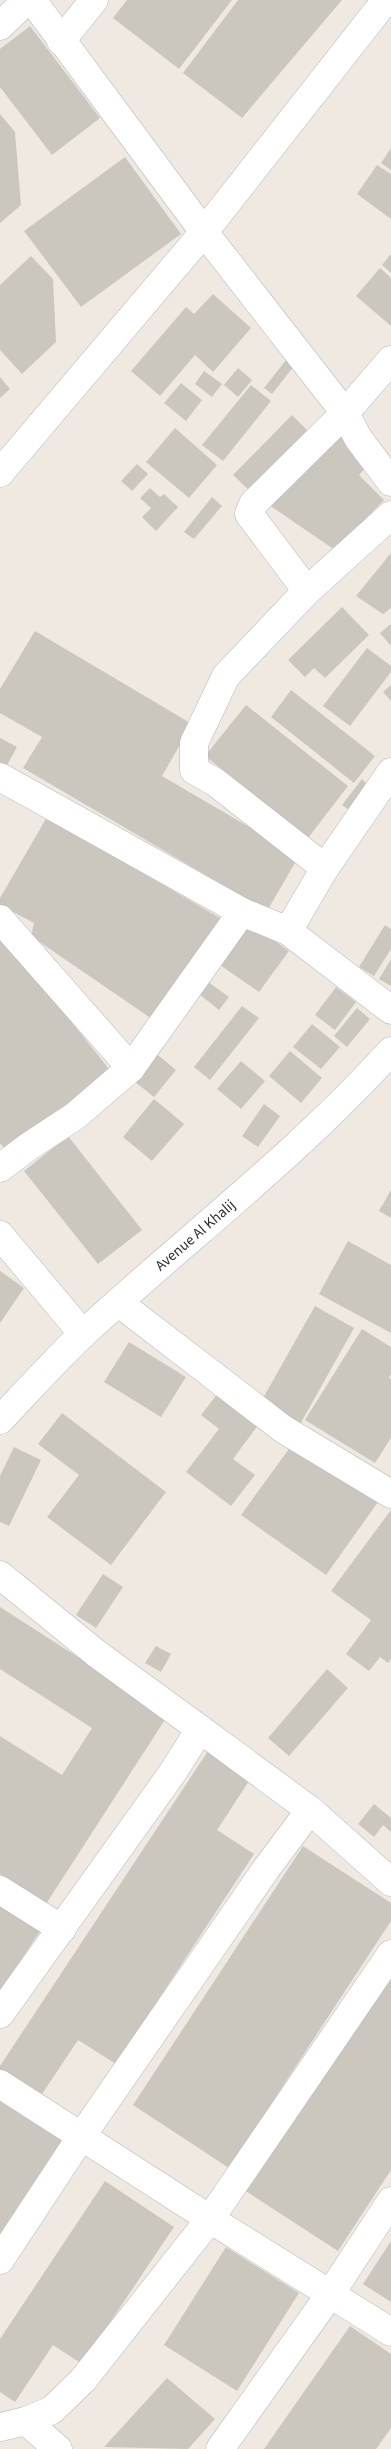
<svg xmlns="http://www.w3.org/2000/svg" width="391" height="2449" font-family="'Source Sans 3',sans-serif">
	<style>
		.building { fill: #cbc7bf }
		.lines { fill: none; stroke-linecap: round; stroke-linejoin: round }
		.minor-casing { stroke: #b4b7c1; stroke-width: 29 }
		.minor { stroke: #fff; stroke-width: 28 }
		.labels { text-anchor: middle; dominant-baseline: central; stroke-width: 4; stroke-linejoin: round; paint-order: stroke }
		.street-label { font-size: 15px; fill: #2e2e2e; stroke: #fff }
	</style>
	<rect width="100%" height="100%" fill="#efe9e1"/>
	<!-- building -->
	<path class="building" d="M 127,0 L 232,0 L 179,69 L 113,18 Z
		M 238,0 L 342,0 L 242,118 L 183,73 Z
		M 30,26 L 100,118 L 52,155 L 0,87 L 0,49 Z
		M 0,114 L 15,132 L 21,205 L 0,223 Z
		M 391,148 L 391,170 L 381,163 Z
		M 125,157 L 181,234 L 81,307 L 24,231 Z
		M 377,165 L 391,174 L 391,219 L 357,194 Z
		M 391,254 L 391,273 L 382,265 Z
		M 31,256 L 53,279 L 56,342 L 22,374 L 0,350 L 0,285 Z
		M 380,268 L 391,278 L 391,326 L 356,296 Z
		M 213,294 L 251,328 L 213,372 L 195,355 L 160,396 L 131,371 L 186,307 L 194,314 Z
		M 290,355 L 298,361 L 272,394 L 264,388 Z
		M 238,368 L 252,380 L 238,397 L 224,385 Z
		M 204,371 L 222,384 L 212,397 L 195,384 Z
		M 0,377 L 10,389 L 0,398 Z
		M 181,383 L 202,400 L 186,421 L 164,403 Z
		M 251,385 L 271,401 L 223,461 L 202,445 Z
		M 292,415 L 310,433 L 251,492 L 233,475 Z
		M 175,428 L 217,465 L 189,498 L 146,462 Z
		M 342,432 L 368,465 L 359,475 L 384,500 L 335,550 L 269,505 Z
		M 137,464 L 148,474 L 132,491 L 121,481 Z
		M 150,488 L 160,497 L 164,494 L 178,507 L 156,531 L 142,517 L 151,508 L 140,498 Z
		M 212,497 L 222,506 L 194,539 L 184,532 Z
		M 391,553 L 391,608 L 383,614 L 356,596 Z
		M 342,607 L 369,635 L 325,678 L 314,668 L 305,677 L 288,660 Z
		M 391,624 L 391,646 L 380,633 Z
		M 35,631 L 192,724 L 162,776 L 299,856 L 267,911 L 23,768 L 42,737 L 0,713 L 0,689 Z
		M 367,648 L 391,666 L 391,672 L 350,726 L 323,706 Z
		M 391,685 L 391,701 L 383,692 Z
		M 291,690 L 375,756 L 354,783 L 271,717 Z
		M 246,705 L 348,786 L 308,838 L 205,756 Z
		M 0,738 L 17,747 L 5,769 L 0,766 Z
		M 362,779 L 368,785 L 349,810 L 342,805 Z
		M 47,817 L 220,918 L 155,1021 L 31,936 L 34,923 L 0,905 L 0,898 Z
		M 250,923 L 289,951 L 259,992 L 220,965 Z
		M 385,925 L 391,929 L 391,949 L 374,976 L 359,967 Z
		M 0,932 L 113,1074 L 10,1156 L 0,1143 Z
		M 391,959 L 391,986 L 379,979 Z
		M 208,982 L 229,997 L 219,1010 L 199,994 Z
		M 336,987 L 356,1002 L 335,1030 L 315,1015 Z
		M 242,1006 L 259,1018 L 210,1080 L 194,1067 Z
		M 357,1008 L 370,1019 L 347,1047 L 334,1036 Z
		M 312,1024 L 340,1047 L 321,1069 L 293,1047 Z
		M 153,1051 L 176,1070 L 154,1097 L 130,1078 Z
		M 290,1051 L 322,1078 L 301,1103 L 269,1076 Z
		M 241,1061 L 265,1081 L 241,1109 L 217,1089 Z
		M 154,1099 L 184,1124 L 152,1161 L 123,1137 Z
		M 264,1104 L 280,1116 L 258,1147 L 242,1136 Z
		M 68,1136 L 142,1230 L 98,1264 L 24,1171 Z
		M 391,1190 L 391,1218 L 379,1211 Z
		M 348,1241 L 391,1265 L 391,1333 L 319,1294 Z
		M 0,1271 L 24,1288 L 0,1323 Z
		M 315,1306 L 354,1328 L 298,1428 L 258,1407 Z
		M 362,1329 L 391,1347 L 391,1374 L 389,1378 L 391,1379 L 391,1438 L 375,1463 L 305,1420 Z
		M 129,1342 L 186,1377 L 161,1417 L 104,1382 Z
		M 218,1393 L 259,1424 L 233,1459 L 255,1475 L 231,1506 L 186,1472 L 219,1429 L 201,1415 Z
		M 62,1413 L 166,1492 L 111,1565 L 47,1517 L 79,1475 L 38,1444 Z
		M 294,1442 L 378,1502 L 326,1575 L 241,1515 Z
		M 14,1447 L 41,1460 L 9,1526 L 0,1522 L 0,1476 Z
		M 391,1510 L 391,1659 L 388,1663 L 380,1657 L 369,1671 L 346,1654 L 371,1620 L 331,1591 Z
		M 103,1574 L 123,1587 L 96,1628 L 76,1615 Z
		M 0,1607 L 168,1715 L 46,1904 L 0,1874 L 0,1736 L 62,1775 L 92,1728 L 0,1669 Z
		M 156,1646 L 171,1654 L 161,1672 L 145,1663 Z
		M 327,1669 L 348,1688 L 289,1756 L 268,1738 Z
		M 210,1748 L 253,1775 L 217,1830 L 254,1854 L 116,2064 L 78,2040 L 38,2100 L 0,2074 L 0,2066 Z
		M 374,1804 L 391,1818 L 391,1832 L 383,1825 L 374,1837 L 358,1824 Z
		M 303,1846 L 391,1903 L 391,1921 L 229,2168 L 133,2105 Z
		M 0,1899 L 42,1928 L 0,1992 Z
		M 391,1961 L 391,2170 L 338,2251 L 241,2188 Z
		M 0,2100 L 65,2142 L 0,2243 Z
		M 105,2181 L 174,2227 L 82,2364 L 53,2345 L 15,2402 L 0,2392 L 0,2339 Z
		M 391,2241 L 391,2302 L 363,2284 Z
		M 226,2247 L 299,2293 L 237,2391 L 164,2345 Z
		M 350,2326 L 391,2354 L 391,2428 L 376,2449 L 264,2449 Z
		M 167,2378 L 215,2419 L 188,2449 L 104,2447 Z"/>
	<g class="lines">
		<defs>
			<g id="minor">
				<path d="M 32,0 L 204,232 L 345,413 L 358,438 L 391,482"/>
				<path d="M 0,26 L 27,0"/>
				<path d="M 61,41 L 94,0"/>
				<path d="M 0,473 L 204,232 L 386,0"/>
				<path d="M 307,591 L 249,514 L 253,504 L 345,413 L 391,360"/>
				<path d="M 0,777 L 242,912 L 288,931 L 391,1010"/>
				<path d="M 325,868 L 391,772"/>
				<path d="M 0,919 L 131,1068"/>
				<path d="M 288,931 L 325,868 L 215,782 L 194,770 L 194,743 L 226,676 L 307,591 L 391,515"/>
				<path d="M 0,1168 L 28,1147 L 75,1116 L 131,1068 L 242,912"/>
				<path d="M 0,1235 L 83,1334"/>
				<path d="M 119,1303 L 283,1429 L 391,1494"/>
				<path id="s1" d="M 0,1420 C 28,1391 55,1360 84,1333 C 186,1239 298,1154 391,1051"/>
				<path d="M 0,1575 L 97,1654 L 200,1729 L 173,1772 L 0,2014"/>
				<path d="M 200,1729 L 310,1810"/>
				<path d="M 0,1890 L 62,1929"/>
				<path d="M 0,2084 L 210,2219 L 391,2332"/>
				<path d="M 0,2260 L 81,2137 L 266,1869 L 310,1810 L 391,1882"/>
				<path d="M 26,2421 L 58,2449"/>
				<path d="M 0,2427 L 26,2421 L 52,2410 L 83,2380 L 210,2219 L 391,1954"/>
				<path d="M 220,2449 L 331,2293 L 391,2201"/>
			</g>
		</defs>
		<!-- minor casing -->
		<use href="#minor" class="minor-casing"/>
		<!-- minor -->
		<use href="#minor" class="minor"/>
	</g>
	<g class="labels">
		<!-- street labels -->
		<g class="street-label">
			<text stroke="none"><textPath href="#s1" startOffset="269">Avenue Al Khalij</textPath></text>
		</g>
	</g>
</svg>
